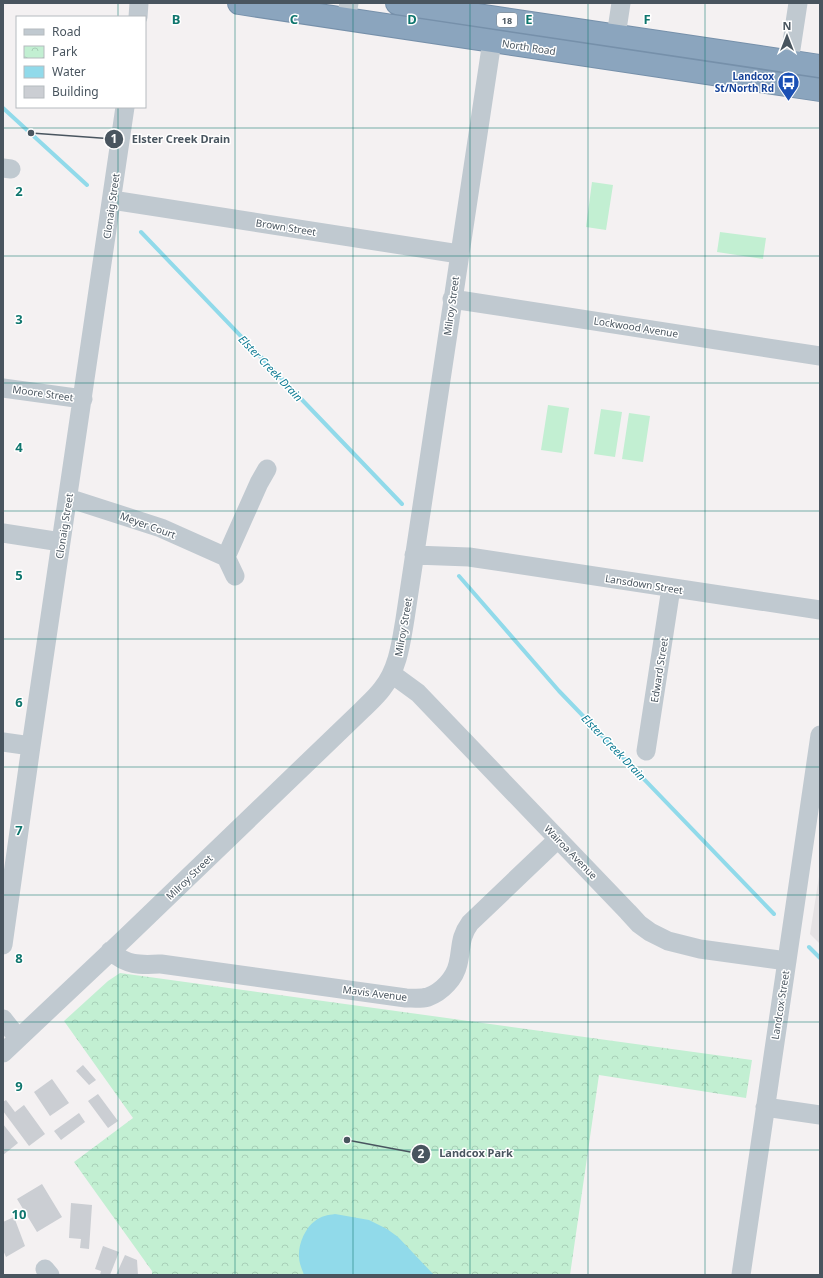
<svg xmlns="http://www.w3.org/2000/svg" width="823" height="1278" font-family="'Noto Sans',sans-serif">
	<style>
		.education { fill: #e5e2e4 }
		.park { fill: url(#park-crowns) }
		.pitch { fill: #c2efd2 }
		.water { fill: #91daea }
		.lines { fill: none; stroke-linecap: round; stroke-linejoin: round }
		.stream { stroke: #91daea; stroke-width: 4 }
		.building { fill: #cbced3 }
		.highway-casing { stroke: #7690aa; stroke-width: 24 }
		.minor { stroke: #c0c9d0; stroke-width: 19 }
		.highway { stroke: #8ba5be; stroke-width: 22 }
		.grid { fill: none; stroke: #0f766e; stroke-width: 1; stroke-opacity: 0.55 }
		.labels { text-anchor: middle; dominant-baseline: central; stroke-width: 3; stroke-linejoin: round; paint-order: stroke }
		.shield { fill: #fff; stroke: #80888f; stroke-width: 1 }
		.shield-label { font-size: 9px; font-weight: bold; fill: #49555f }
		.street-label { font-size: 10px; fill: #49555f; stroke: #fff }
		.transit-label { font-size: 10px; font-weight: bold; fill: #164399; stroke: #fff; text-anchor: end }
		.water-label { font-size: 11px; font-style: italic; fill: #107c94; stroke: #fff }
		.grid-label { font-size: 13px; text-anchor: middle; font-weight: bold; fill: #0f766e; stroke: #fff; stroke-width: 3; stroke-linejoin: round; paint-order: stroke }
		.leader { fill: none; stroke: #49555f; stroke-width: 1.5 }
		.callout-dot { fill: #49555f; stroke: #fff; stroke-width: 1.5 }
		.mark-label { font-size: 12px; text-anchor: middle; font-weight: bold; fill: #fff }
		.callout-label { font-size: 11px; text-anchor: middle; font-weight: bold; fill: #49555f; stroke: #fff; stroke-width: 3; stroke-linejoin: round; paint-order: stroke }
	</style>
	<defs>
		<pattern id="park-crowns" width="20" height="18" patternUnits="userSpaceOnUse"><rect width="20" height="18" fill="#c2efd2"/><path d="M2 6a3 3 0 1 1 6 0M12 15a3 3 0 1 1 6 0" fill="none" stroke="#a8cfb7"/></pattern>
	</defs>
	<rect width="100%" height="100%" fill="#f4f1f2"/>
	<!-- education -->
	<path class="education" d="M 820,870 L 820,944 L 810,934 Z"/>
	<!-- park -->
	<path class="park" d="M 120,973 L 752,1060 L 746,1098 L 599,1075 L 570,1275 L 152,1275 L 152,1271 L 74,1162 L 133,1118 L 64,1021 L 108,981 Z"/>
	<!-- pitch -->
	<path class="pitch" d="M 592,182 L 613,185 L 606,230 L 586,227 Z
		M 720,232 L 766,238 L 763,259 L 717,252 Z
		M 548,405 L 569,408 L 562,453 L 541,450 Z
		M 601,409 L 622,412 L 615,457 L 594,454 Z
		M 629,413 L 650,416 L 643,462 L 622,459 Z"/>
	<!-- water -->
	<path class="water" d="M 335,1214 L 369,1220 L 387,1229 L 398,1237 L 434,1275 L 304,1275 C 302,1269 299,1263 299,1257 C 298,1245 305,1228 315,1221 C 321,1216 328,1215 335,1214 Z"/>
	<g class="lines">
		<!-- stream -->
		<path class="stream" d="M 3,108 L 87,185
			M 141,232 L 402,504
			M 459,576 L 559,691 L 774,914
			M 809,947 L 820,958"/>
	</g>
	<!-- building -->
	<path class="building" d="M 83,1065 L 96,1080 L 89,1085 L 76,1071 Z
		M 52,1079 L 69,1103 L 50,1116 L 34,1092 Z
		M 98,1094 L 118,1121 L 108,1128 L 88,1101 Z
		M 6,1100 L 15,1112 L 24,1105 L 45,1134 L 29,1146 L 3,1111 L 3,1102 Z
		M 79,1113 L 85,1122 L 61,1140 L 54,1131 Z
		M 3,1124 L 18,1143 L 3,1155 Z
		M 42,1184 L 62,1217 L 37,1232 L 17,1199 Z
		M 71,1203 L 92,1205 L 89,1249 L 80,1248 L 81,1239 L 69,1238 Z
		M 14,1217 L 25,1246 L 6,1257 L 3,1250 L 3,1222 Z
		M 103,1246 L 119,1252 L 110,1275 L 100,1275 L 101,1271 L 95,1269 Z
		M 125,1255 L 137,1260 L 138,1275 L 116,1275 Z"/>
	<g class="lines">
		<defs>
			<path id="highway" d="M 239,3 L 820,90
				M 397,3 L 820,66"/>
		</defs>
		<!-- highway casing -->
		<use href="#highway" class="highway-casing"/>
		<!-- minor -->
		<path class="minor" d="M 138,17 L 139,3
			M 346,19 L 349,3
			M 616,36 L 621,3
			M 789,62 L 798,3
			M 3,168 L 11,169
			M 112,200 L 459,254
			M 452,299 L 820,356
			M 3,388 L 83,399
			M 68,498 L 161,528 L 226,557 L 235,576
			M 3,533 L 61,542
			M 414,555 L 469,557 L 820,610
			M 226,557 L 259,483 L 267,469
			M 392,674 L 418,693 L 628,912 L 639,924 L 650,932 L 668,941 L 700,949 L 787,961
			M 3,742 L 31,746
			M 646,751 L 671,588
			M 3,945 L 31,746 L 125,107
			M 110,951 C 128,966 139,965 161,964 L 406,998 C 413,998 421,999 428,997 C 442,992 455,978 458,964 C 462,948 459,938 470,923 L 558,839
			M 3,1019 L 18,1038
			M 3,1053 L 125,938 L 362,710 C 369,703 376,697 382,689 C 398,669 401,643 405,619 L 492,41
			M 765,1107 L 820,1115
			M 45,1269 L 50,1275
			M 741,1275 L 820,735"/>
		<!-- highway -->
		<use href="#highway" class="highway"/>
	</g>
	<!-- grid -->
	<path class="grid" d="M 118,3 L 118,17M 235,3 L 235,1275M 353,3 L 353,1275M 470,3 L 470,1275M 588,3 L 588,1275M 705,3 L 705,1275M 118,107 L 118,1275M 3,128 L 820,128M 3,256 L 820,256M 3,383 L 820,383M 3,511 L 820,511M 3,639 L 820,639M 3,767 L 820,767M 3,895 L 820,895M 3,1022 L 820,1022M 3,1150 L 820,1150"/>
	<!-- icons -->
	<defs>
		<symbol id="bus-pin" viewBox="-11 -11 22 30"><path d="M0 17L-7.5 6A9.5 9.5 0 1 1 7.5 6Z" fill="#1a4fb4" stroke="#fff"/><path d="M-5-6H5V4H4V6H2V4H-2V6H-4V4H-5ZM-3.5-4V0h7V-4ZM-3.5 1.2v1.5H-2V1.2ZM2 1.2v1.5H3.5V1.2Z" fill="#fff"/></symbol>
	</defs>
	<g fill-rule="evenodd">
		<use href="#bus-pin" x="776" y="70" width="25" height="34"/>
	</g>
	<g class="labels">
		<!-- shield labels -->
		<rect class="shield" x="497" y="13" width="20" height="14" rx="3"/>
		<g class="shield-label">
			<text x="507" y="20">18</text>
		</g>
		<!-- street labels -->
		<g class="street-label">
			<text transform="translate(529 47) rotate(9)">North Road</text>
			<text transform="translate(111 206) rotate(-82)">Clonaig Street</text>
			<text transform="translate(286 227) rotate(9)">Brown Street</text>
			<text transform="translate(451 306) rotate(-82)">Milroy Street</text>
			<text transform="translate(636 327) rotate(9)">Lockwood Avenue</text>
			<text transform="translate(43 393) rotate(8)">Moore Street</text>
			<text transform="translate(148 525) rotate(20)">Meyer Court</text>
			<text transform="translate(64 526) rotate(-81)">Clonaig Street</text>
			<text transform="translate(644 584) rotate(9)">Lansdown Street</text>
			<text transform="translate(403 627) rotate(-80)">Milroy Street</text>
			<text transform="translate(659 670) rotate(-81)">Edward Street</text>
			<text transform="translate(571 852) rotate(46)">Wairoa Avenue</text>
			<text transform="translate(189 877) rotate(-44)">Milroy Street</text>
			<text transform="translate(375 993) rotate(7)">Mavis Avenue</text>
			<text transform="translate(780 1005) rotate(-81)">Landcox Street</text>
		</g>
		<!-- transit labels -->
		<g class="transit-label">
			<text x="774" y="76">Landcox<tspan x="774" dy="12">St/North Rd</tspan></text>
		</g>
		<!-- water labels -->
		<g class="water-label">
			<text transform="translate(271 368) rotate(46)">Elster Creek Drain</text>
			<text transform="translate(614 747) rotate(46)">Elster Creek Drain</text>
		</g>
	</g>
	<g class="grid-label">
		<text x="176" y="24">B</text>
		<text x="294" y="24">C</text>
		<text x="412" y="24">D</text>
		<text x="529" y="24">E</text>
		<text x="647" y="24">F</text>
		<text x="19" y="196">2</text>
		<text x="19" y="324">3</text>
		<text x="19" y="452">4</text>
		<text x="19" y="580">5</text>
		<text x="19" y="707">6</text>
		<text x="19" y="835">7</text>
		<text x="19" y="963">8</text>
		<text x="19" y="1091">9</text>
		<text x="19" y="1219">10</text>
	</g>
	<!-- callouts -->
	<path class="leader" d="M31 133L114 139M347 1140L421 1154"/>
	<g class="callout-dot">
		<circle cx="31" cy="133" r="4"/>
		<circle cx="347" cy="1140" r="4"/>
		<circle cx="114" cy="139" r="10"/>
		<circle cx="421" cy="1154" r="10"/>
	</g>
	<g class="mark-label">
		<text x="114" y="143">1</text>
		<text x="421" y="1158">2</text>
	</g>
	<g class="callout-label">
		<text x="181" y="143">Elster Creek Drain</text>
		<text x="476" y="1157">Landcox Park</text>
	</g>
	<!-- border -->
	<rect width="823" height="1278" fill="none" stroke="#49555f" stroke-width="8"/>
	<!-- legend -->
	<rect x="16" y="16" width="130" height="92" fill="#ffffff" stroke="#b6bbbf"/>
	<rect x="24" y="29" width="20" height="6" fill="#c0c9d0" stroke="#b6bbbf"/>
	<text x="52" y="36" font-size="12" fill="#49555f">Road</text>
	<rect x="24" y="46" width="20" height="12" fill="url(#park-crowns)" stroke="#b6bbbf"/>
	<text x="52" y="56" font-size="12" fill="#49555f">Park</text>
	<rect x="24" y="66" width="20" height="12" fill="#91daea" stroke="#b6bbbf"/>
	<text x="52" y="76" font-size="12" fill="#49555f">Water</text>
	<rect x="24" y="86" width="20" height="12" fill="#cbced3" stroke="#b6bbbf"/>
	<text x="52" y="96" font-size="12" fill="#49555f">Building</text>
	<!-- north arrow -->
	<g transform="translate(787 36)" stroke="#ffffff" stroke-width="3" paint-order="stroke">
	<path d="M0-3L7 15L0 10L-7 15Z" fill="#49555f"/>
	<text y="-6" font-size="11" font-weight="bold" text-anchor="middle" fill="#49555f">N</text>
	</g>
</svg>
